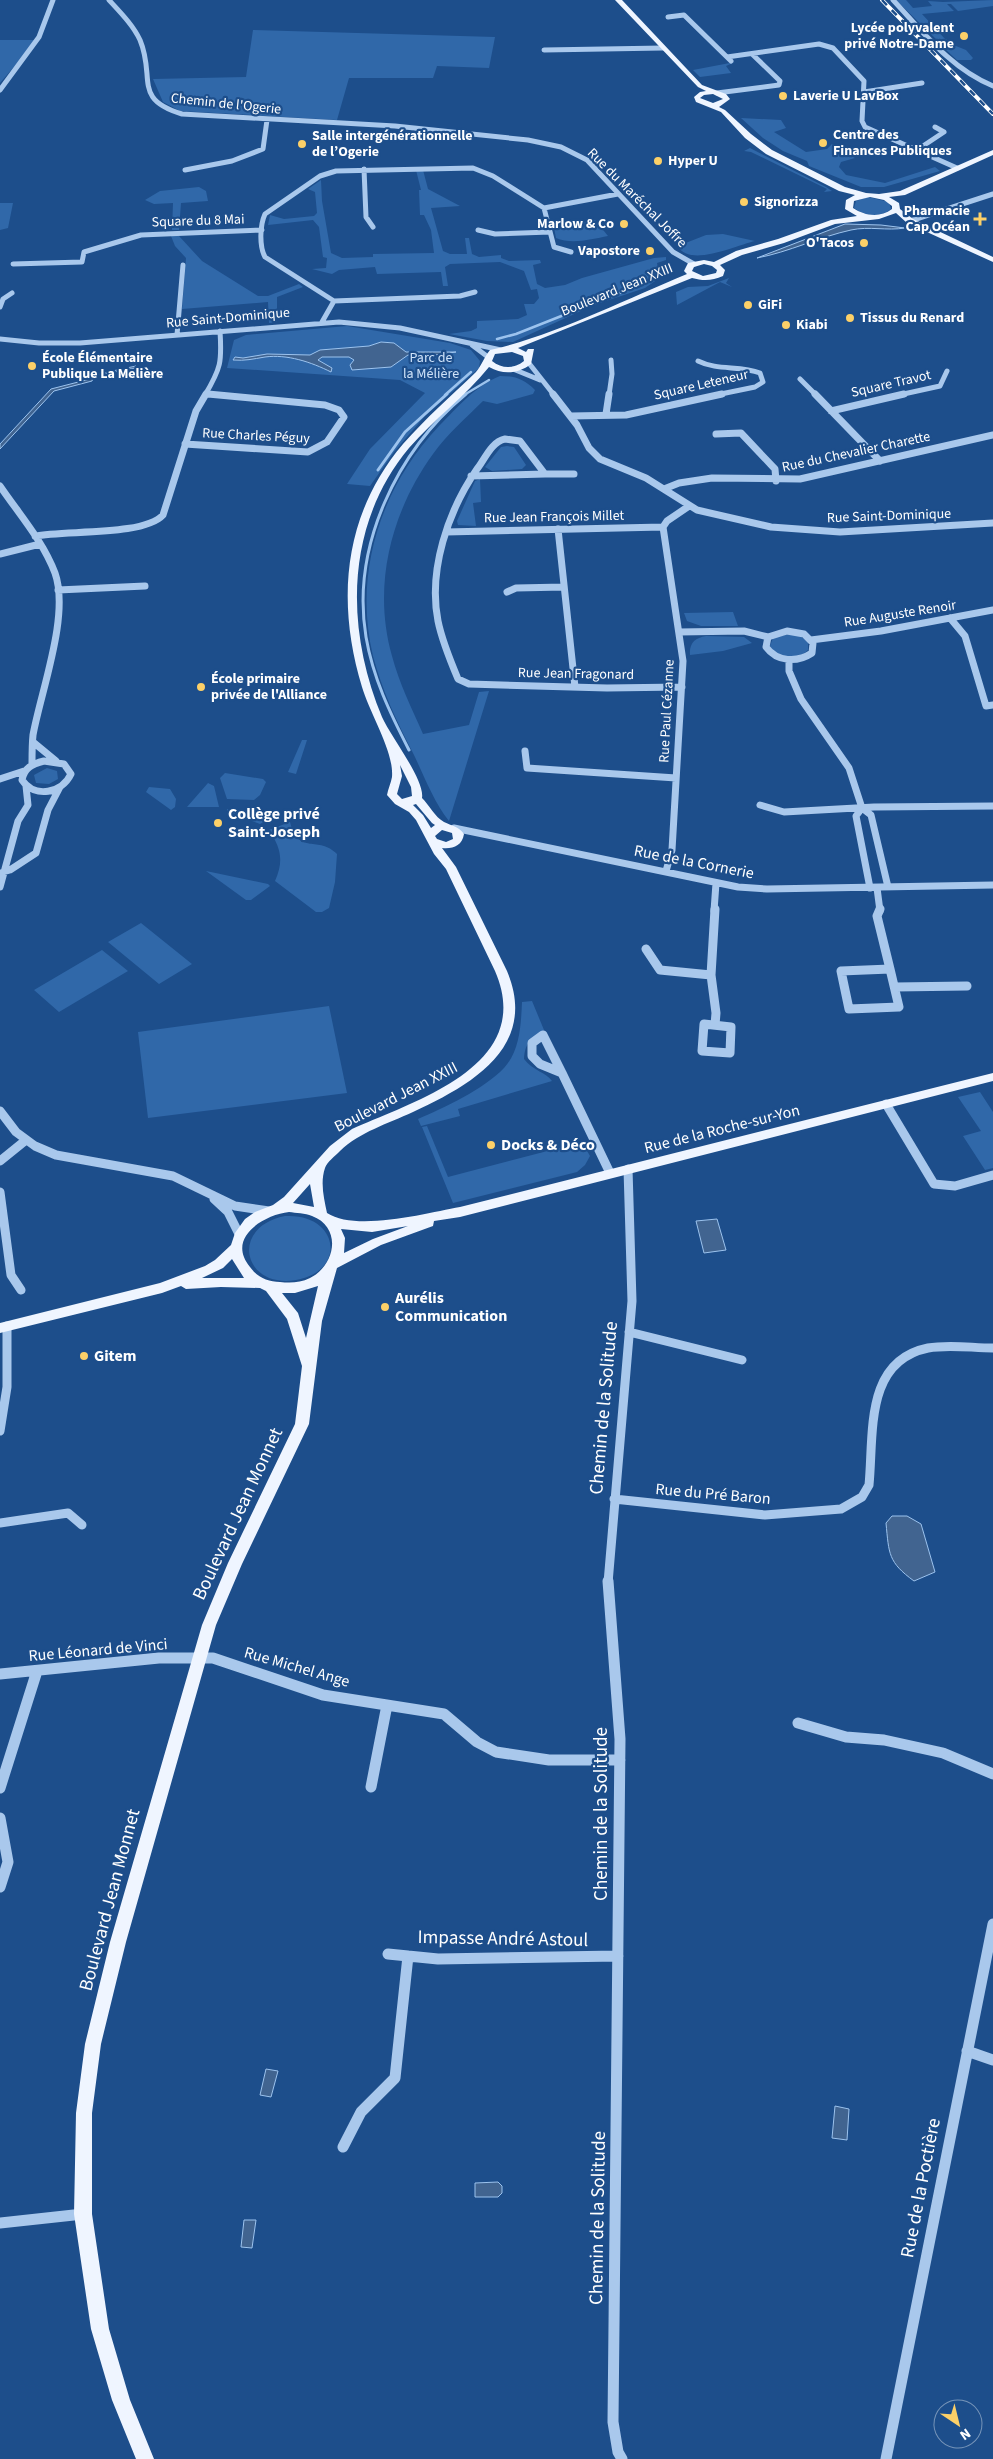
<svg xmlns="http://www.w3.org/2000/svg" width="993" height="2459" font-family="'Source Sans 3',sans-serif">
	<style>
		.green { fill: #3068a9 }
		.water { fill: #416490; stroke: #9cc3ee }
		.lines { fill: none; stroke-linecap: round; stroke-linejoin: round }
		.stream-far1 { stroke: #9cc3ee; stroke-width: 2.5 }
		.stream { stroke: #9cc3ee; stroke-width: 3 }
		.minor-far3 { stroke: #a9c8ec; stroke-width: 5 }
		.minor-far2 { stroke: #a9c8ec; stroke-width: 7 }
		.minor-far1 { stroke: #a9c8ec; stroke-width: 9 }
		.minor { stroke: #a9c8ec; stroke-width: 11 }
		.major { fill: #eff5ff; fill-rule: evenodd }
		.rail-casing { stroke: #fff; stroke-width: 4 }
		.rail { stroke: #1d4e8b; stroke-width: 2.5; stroke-dasharray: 7; stroke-linecap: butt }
		.poi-dot { fill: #fcd068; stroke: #1d4e8b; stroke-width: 2 }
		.labels { text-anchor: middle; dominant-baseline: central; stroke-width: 4.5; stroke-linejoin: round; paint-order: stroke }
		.far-poi-label { font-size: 14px; font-weight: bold; fill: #fff; stroke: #1d4e8b; text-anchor: start }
		.far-street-label { font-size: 14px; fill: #fff; stroke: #1d4e8b }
		.far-park-label { font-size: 14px; fill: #cee2f9; stroke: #1d4e8b }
		.poi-label { font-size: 16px; font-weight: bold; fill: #fff; stroke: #1d4e8b; text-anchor: start }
		.street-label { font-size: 16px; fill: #fff; stroke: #1d4e8b }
		.near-street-label { font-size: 19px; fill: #fff; stroke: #1d4e8b }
	</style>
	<rect width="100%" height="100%" fill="#1d4e8b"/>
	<!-- green -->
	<path class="green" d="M 896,0 L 906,0 L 913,8 L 932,6 L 928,1 L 943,2 L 993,0 L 993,6 L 958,11 L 951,4 L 947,4 L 954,11 L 922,14 L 945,39 L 952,42 L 939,42 Z
		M 253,30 L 495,37 L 489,68 L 437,66 L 433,78 L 349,78 L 337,120 L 180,111 L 163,102 L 153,79 L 246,77 Z
		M 0,40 L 37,40 L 0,83 Z
		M 956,46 L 966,50 L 973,58 L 971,60 L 957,60 L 945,49 Z
		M 735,62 L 726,66 L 731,73 L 700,77 L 693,70 Z
		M 741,118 L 781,120 L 786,128 L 774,132 L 806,152 L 827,149 L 832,144 L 855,158 L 841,162 L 839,167 L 846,175 L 885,183 L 935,167 L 940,171 L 884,187 L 861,187 L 809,166 L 807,161 L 783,151 L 763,138 Z
		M 750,148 L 826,187 L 832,191 L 824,192 L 827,189 L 751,152 L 744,151 Z
		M 416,170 L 423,170 L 428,189 L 460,206 L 431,208 L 443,251 L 450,254 L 467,254 L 465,238 L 469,238 L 472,254 L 479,257 L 501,255 L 501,258 L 509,261 L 540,260 L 541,263 L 533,265 L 537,284 L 545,288 L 565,285 L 582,278 L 654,258 L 666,257 L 666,260 L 657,263 L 659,274 L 658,279 L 645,288 L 594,305 L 513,342 L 487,341 L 449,334 L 471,331 L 477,328 L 477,321 L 518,319 L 527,315 L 524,304 L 534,304 L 539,298 L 537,289 L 531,290 L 524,271 L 500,262 L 450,264 L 445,267 L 448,286 L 443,286 L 441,272 L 377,274 L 375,267 L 339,270 L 332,274 L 312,269 L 326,268 L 327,258 L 323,257 L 319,227 L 313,220 L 268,225 L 270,215 L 284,219 L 314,216 L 317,213 L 315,192 L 308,189 L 321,180 L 322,201 L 331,253 L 342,258 L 373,257 L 373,254 L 434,253 L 431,230 L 424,215 L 420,215 L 419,190 L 421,190 Z
		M 199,187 L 206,191 L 208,201 L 181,203 L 179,230 L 172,230 L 173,203 L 154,204 L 145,200 L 160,191 Z
		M 868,197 L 889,202 L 891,209 C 880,218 864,216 854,208 L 856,201 Z
		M 0,203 L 13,203 L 8,228 L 0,230 Z
		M 595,220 L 608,236 C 592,239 572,245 556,238 L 554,228 Z
		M 723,234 L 755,241 C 737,245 689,268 678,246 L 706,235 Z
		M 171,236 L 179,236 L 202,261 L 258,296 L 268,296 L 299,284 L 303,287 L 277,297 L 277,322 L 269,323 L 268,302 L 182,309 L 186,258 L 175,246 Z
		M 729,278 L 726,283 L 732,287 L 720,282 L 677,305 L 676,292 L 688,287 L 708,286 Z
		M 347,326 L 450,343 L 471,350 L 480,361 L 479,368 L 425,416 L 394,452 L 370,486 L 347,484 L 370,449 L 425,393 L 400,380 L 227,368 L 234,340 L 246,335 Z
		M 500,376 C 515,376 524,379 535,390 L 533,394 L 497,404 L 483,401 C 466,418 447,434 433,454 C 391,512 372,586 392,656 C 399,683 412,709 423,734 L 469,725 L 479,692 L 489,691 L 449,821 C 433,801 423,773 412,751 C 396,720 382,690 373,656 C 353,573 381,487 439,426 C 458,407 475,386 500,376 Z
		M 507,446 L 514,447 L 526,465 L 522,469 L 492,471 L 485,467 L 501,447 Z
		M 480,479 L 481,502 L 473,503 L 476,526 L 458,525 L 457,521 L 475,481 Z
		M 733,612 L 738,626 L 701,626 L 687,621 L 684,613 Z
		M 789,634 L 800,636 L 808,642 L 808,650 C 799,660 777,659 770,646 L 773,638 Z
		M 706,636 L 744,637 L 752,643 L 723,651 L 690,655 C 689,643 695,638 706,636 Z
		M 302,740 L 307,740 L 296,774 L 288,772 Z
		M 47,768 L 57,771 L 58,779 L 49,784 L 36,783 L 34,775 Z
		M 225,773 L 263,779 L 266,782 L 260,795 L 254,800 L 227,799 L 220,778 Z
		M 208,783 L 214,786 L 219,807 L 187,807 Z
		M 149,787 L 170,789 L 176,799 L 175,807 L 171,810 L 146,792 Z
		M 227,809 L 271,815 L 274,816 L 260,824 L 227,811 Z
		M 290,822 C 298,856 319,835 337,854 L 335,882 L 329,908 L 322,912 L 316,912 L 275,881 C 284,861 281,848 269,830 Z
		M 206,871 L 268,884 L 270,886 L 251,900 L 246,900 Z
		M 141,923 L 192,964 L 159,984 L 108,942 Z
		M 102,950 L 128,971 L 59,1012 L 34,990 Z
		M 532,1001 L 544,1030 C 531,1038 525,1043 524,1059 C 533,1071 546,1072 552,1081 L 458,1109 L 460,1116 L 421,1126 L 418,1119 C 444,1108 484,1089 504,1068 C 520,1051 521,1024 522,1002 Z
		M 329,1006 L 347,1093 L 148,1118 L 138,1032 Z
		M 980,1092 L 993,1112 L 993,1168 L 985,1170 L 963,1136 L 981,1131 L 958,1097 Z
		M 427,1126 L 448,1177 L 582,1142 L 590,1156 L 585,1165 L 577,1172 L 453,1203 L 422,1127 Z
		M 285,1216 C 339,1213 348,1271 296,1280 C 243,1289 229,1227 285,1216 Z"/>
	<!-- water -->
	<path class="water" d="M 845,224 L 881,225 L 905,228 C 887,231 869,226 851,230 C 819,237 789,252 757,258 Z
		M 381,342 L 394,343 L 406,352 L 456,352 L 428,356 L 408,355 L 391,367 L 352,370 L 350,365 L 354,360 L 349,357 L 322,357 L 318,360 L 332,368 L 331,372 C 311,362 287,354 265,357 C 253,359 245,361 233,360 L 235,357 L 243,358 L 267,354 L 310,355 L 320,350 L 369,346 Z
		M 136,366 L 135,368 L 94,376 L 92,381 L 54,391 L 0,449 L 0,444 L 51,389 L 90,379 L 89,376 Z
		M 717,1219 L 726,1250 L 704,1253 L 696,1221 Z
		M 892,1516 L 907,1516 L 921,1524 L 935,1572 L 914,1581 C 888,1562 889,1554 886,1523 Z
		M 266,2069 L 278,2071 L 271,2097 L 260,2095 Z
		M 835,2106 L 849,2109 L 847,2140 L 832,2138 Z
		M 498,2182 L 502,2186 L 502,2193 L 498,2197 L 475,2197 L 475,2183 Z
		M 244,2220 L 256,2220 L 252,2248 L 241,2247 Z"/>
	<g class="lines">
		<!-- stream-far1 -->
		<path class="stream-far1" d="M 497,339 L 516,334 L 642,284
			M 445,395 L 471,372
			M 464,395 L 489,380"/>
		<!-- stream -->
		<path class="stream" d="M 378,470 L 405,432 L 447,394
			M 409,750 C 390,713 373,678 366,637 C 351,546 397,451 466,394"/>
		<!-- minor-far3 -->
		<path class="minor-far3" d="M 109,0 C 120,12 133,25 140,40 C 156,78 132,99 182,114 L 395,126 L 528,140 L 561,147 L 587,160 L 673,252 L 694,264
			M 893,0 C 923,32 951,69 993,86
			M 668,17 L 684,15 L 731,61
			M 544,50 L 663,48
			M 727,57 L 819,44 L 833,48 L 864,81 L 862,121 L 865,127 L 957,168
			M 0,90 L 39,37 L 53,0
			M 864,92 L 922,83
			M 717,93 L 779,85 L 780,81 L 752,54
			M 917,150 L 944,132 L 935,127
			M 364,169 L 366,217 L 373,227
			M 185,170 L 232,161 L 263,149 L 267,120
			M 544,208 L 554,247 L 571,252
			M 910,221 L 993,194
			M 478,230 L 495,234 L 550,232
			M 13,264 L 82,262 L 84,252 L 141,235 L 262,230
			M 334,301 L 460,296 L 475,292
			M 0,307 L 3,299 L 12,293
			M 322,322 L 334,301 L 265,257 C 259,246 260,225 265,214 L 320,176 L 336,171 L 473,168 L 493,176 L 544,208 L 618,194
			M 177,335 L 183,265
			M 0,339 L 39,343 L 80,343 L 339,322 L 400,328 L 501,350
			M 472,345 L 488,357
			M 698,361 C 718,371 740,365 760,373 L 763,382 L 755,387 L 716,395
			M 528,362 L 554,395
			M 513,369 L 540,380
			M 800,379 L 816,395
			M 206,394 L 222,395
			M 205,395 C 221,368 222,362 220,331
			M 609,395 L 612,374 L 611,360
			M 899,395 L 940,386 L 947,371"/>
		<!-- minor-far2 -->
		<path class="minor-far2" d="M 553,394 L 577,425 L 589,448 L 600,459 L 646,478 L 697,510 L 771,527 L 840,532 L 993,523
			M 815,394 L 880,461
			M 831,411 L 904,394
			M 606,414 L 609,394
			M 571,416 L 626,415 L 722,394
			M 716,434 L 741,433 L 775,469 L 776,481
			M 185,444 L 308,452 L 327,442 L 344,417 L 339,410 L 325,405 L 208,394
			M 574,474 L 545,474 L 520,441 L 505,439 C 491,442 485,459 477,469 C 448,511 428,570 438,621 C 442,641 450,660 458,679 L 469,684 L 607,688 L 682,687
			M 471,476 L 545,474
			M 0,486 C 19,514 43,541 55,573 C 70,615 41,691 33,735 C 32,744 32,755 32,765
			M 664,489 L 679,483 L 712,478 L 800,479 L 993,435
			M 558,529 L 575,687
			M 446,532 L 663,527
			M 35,536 C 66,530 144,536 163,515 L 196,411 L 206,394
			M 0,554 L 40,544
			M 58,590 L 145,586
			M 507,592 L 516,588 L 564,587
			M 950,618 L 965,636 L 986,706 L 993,705
			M 787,631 L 804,634 L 813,643 L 812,653 C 797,663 777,662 766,647 L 768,637 Z
			M 679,632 L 744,631 L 768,637
			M 811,640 L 881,631 L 993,610
			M 789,660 L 789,671 L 801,699 L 849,768 L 862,808 L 871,815 L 888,887
			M 33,742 L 56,761
			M 525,751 L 527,768 L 676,778
			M 44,761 L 64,764 L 71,774 C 62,793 35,799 22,780 C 24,768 32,764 44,761 Z
			M 0,779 L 24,771
			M 760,805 L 784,812 L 874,807 L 993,806
			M 862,808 L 856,816 L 870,888
			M 454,828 L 738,887 L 767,889 L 993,885
			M 666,871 L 672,850 L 683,661 L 663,527 L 667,521 L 689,506
			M 3,872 L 10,870 L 36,853 L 48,810 L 60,787
			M 0,887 L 18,821 L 28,805 L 26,786
			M 877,888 L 880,911
			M 714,911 L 716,883"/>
		<!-- minor-far1 -->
		<path class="minor-far1" d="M 715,909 L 711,975 L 716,1013 L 715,1025
			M 880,909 L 877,916 L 890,969
			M 646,949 L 660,970 L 711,975
			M 890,969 L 899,1007 L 849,1009 L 841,971 Z
			M 895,987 L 967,986
			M 704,1024 L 731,1027 L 730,1053 L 702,1051 Z
			M 543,1035 L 562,1073 L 540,1064 L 532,1056 L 532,1043 Z
			M 562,1073 L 610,1173
			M 886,1104 L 934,1184 L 955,1186 L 993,1175
			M 0,1111 L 16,1132 L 35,1146 L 56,1155 L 173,1176 L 235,1206 L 269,1211
			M 0,1161 L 26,1140
			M 0,1192 L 11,1275 L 21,1290
			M 214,1199 L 228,1212 L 240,1236
			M 629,1332 L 742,1360
			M 0,1431 L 7,1387 L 7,1326
			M 614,1499 L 765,1515 L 841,1509 L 862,1497 L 869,1485 C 874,1434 864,1361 928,1348 C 949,1344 972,1348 993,1348
			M 0,1523 L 68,1513 L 82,1525
			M 608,1583 L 632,1301 L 628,1169"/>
		<!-- minor -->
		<path class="minor" d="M 608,1581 L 620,1739 L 613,2422 L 618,2452 L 622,2459
			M 0,1674 L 159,1658 L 213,1658 L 323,1695 L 444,1714 L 477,1742 L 496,1752 L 549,1760 L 620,1760
			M 798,1723 L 846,1737 L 884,1740 L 943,1753 L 993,1774
			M 371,1787 L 387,1705
			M 0,1788 L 37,1671
			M 0,1818 L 8,1862 L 0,1887
			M 388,1954 L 438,1959 L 618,1956
			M 967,2051 L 993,2060
			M 343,2147 L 361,2112 L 395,2078 L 408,1956
			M 0,2223 L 83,2214
			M 886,2459 L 993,1924"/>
		<!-- major -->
		<path class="major" d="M 615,0 L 622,0 L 702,85 L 726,94 L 730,99 L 719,107 L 725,110 L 751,134 L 772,150 L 845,187 L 866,193 L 879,194 L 900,191 L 993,150 L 993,155 L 905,195 L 889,197 L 899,203 L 900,209 L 913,219 L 993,257 L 993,262 L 907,223 L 896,213 L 879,219 L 835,224 L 784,243 L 742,255 L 720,265 L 725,270 L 723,276 C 712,281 703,281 692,278 L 518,348 L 526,352 L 528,349 L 534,349 L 531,364 C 518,374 503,375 489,367 C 466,396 434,419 409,448 C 345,525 345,628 382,717 C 391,737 425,780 422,798 C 429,805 435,817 444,822 C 452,826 458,826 464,834 C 462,846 453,849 442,848 L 456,867 L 507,971 C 539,1047 471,1085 413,1112 C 387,1124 360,1132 340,1151 C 335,1156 327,1162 325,1168 C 320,1183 324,1198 327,1213 C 356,1232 427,1213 460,1207 L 993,1073 L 993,1081 L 460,1217 L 434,1221 L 433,1226 L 381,1245 L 337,1268 L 322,1321 L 309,1424 L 242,1564 L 216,1625 L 126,1942 L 101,2044 L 92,2113 L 92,2214 L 109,2329 L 130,2400 L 154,2459 L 136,2459 L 112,2400 L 91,2329 L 74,2214 L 76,2113 L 85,2044 L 110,1942 L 202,1625 L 228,1563 L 295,1424 L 302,1366 L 287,1319 L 266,1291 L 260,1288 L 221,1287 L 186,1289 L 181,1286 L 162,1293 L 0,1333 L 0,1323 L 160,1283 L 205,1266 L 215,1260 L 231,1245 L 235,1233 L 245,1219 L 255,1212 L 273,1205 L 284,1197 L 330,1146 L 352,1129 C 417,1100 536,1065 495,971 L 446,869 L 434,854 L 416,820 L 409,812 L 395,804 L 387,795 C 388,789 391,783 392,777 C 394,751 370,714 362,687 C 336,601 343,515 403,444 C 426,418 451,396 476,372 C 482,365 484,357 490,350 C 556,335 624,300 687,274 L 684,271 L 688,263 L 704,260 L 714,262 L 736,251 L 778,239 L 831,220 L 857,216 L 845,209 L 846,200 L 855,195 L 839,191 L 766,154 L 745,138 L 721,112 L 696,102 L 694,97 L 700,92 L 706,91 L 698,87 ZM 713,94 L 723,99 L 713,103 L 700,98 L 704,95 ZM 870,197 L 884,200 L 892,206 L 892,209 C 880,218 865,216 853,208 L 854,201 ZM 704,264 L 712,266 L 717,270 L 716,273 L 703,276 L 692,271 L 694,267 ZM 512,352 L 523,356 L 524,361 C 514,369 502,369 492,361 L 495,354 ZM 400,765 L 411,787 L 412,796 L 402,799 L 397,794 L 402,776 ZM 416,804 L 432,823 L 435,825 L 431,828 L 423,815 L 413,805 ZM 442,830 L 452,833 L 453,839 L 446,842 L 437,839 L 435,836 ZM 310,1184 L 314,1207 L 293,1203 ZM 289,1212 C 296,1213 305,1213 312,1216 C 342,1227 336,1265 310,1278 C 300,1283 290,1283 280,1282 C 268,1282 257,1277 250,1267 C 226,1238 263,1215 289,1212 ZM 408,1226 L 373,1239 L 344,1253 L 345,1238 L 341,1229 L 372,1232 ZM 232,1259 L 244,1278 L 202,1278 L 223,1268 ZM 318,1286 L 306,1338 L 298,1313 L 282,1293 L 295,1293 Z"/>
		<defs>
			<path id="rail" d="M 882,0 L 993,114"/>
		</defs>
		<!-- rail casing -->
		<use href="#rail" class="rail-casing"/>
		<!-- rail -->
		<use href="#rail" class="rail"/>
	</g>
	<!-- markers -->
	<g class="poi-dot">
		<circle cx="964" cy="36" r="5"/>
		<circle cx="783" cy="96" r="5"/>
		<circle cx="823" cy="143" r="5"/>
		<circle cx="302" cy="144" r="5"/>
		<circle cx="658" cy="161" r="5"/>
		<circle cx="744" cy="202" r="5"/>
		<path d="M977.5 211.5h5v5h5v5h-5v5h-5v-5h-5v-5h5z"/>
		<circle cx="624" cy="224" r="5"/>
		<circle cx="864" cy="243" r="5"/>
		<circle cx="650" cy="251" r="5"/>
		<circle cx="748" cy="305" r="5"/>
		<circle cx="850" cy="318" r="5"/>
		<circle cx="786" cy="325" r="5"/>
		<circle cx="32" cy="366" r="5"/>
		<circle cx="201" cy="687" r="5"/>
		<circle cx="218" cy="823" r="5"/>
		<circle cx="491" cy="1145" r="5"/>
		<circle cx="385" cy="1307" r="5"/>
		<circle cx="84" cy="1356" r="5"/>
	</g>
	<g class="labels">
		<!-- far-poi labels -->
		<g class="far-poi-label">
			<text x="954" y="28" text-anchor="end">Lycée polyvalent<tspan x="954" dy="16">privé Notre-Dame</tspan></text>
			<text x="793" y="96">Laverie U LavBox</text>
			<text x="833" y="135">Centre des<tspan x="833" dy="16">Finances Publiques</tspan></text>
			<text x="312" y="136">Salle intergénérationnelle<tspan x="312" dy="16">de l’Ogerie</tspan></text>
			<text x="668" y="161">Hyper U</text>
			<text x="754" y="202">Signorizza</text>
			<text x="970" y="211" text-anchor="end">Pharmacie<tspan x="970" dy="16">Cap Océan</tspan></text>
			<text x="614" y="224" text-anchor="end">Marlow &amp; Co</text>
			<text x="854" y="243" text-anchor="end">O'Tacos</text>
			<text x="640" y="251" text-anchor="end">Vapostore</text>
			<text x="758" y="305">GiFi</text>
			<text x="860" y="318">Tissus du Renard</text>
			<text x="796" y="325">Kiabi</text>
			<text x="42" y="358">École Élémentaire<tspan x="42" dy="16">Publique La Melière</tspan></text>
			<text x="211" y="679">École primaire<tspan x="211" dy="16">privée de l'Alliance</tspan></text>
		</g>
		<!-- far-street labels -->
		<g class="far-street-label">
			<text transform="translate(226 104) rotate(6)">Chemin de l'Ogerie</text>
			<text transform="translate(637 198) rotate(45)">Rue du Maréchal Joffre</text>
			<text transform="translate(198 221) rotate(-2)">Square du 8 Mai</text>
			<text transform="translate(617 290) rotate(-22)">Boulevard Jean XXIII</text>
			<text transform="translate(228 318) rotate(-5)">Rue Saint-Dominique</text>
			<text transform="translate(891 384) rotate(-13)">Square Travot</text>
			<text transform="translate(701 385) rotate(-13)">Square Leteneur</text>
			<text transform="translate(256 436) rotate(3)">Rue Charles Péguy</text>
			<text transform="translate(856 452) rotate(-12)">Rue du Chevalier Charette</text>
			<text transform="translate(889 516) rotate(-2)">Rue Saint-Dominique</text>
			<text transform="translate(554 517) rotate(-1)">Rue Jean François Millet</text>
			<text transform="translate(900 614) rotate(-9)">Rue Auguste Renoir</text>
			<text transform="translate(576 674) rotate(1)">Rue Jean Fragonard</text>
			<text transform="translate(667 711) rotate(-87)">Rue Paul Cézanne</text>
		</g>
		<!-- far-park labels -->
		<g class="far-park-label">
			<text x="431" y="358">Parc de<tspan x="431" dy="16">la Mélière</tspan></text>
		</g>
		<!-- poi labels -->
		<g class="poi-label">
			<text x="228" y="814">Collège privé<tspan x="228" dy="18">Saint-Joseph</tspan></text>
			<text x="501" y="1145">Docks &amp; Déco</text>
			<text x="395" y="1298">Aurélis<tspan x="395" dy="18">Communication</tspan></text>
			<text x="94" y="1356">Gitem</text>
		</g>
		<!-- street labels -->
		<g class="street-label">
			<text transform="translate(694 862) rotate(11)">Rue de la Cornerie</text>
			<text transform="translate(396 1097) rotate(-27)">Boulevard Jean XXIII</text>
			<text transform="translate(722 1129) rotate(-14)">Rue de la Roche-sur-Yon</text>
			<text transform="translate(713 1494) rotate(5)">Rue du Pré Baron</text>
			<text transform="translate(98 1650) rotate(-5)">Rue Léonard de Vinci</text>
			<text transform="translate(297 1667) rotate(16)">Rue Michel Ange</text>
		</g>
		<!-- near-street labels -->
		<g class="near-street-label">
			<text transform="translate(604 1408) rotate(-85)">Chemin de la Solitude</text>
			<text transform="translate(238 1514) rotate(-65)">Boulevard Jean Monnet</text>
			<text transform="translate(601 1814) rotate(-90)">Chemin de la Solitude</text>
			<text transform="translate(110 1900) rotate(-75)">Boulevard Jean Monnet</text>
			<text transform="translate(503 1939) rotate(1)">Impasse André Astoul</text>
			<text transform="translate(921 2188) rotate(-79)">Rue de la Poctière</text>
			<text transform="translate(598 2218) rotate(-89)">Chemin de la Solitude</text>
		</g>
	</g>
	<!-- north arrow -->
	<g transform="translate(958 2424) rotate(145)"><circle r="24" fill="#1d4e8b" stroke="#7795b9"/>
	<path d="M0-4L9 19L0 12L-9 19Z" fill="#fcd068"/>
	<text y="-8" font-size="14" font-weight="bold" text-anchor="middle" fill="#ffffff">N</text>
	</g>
</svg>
